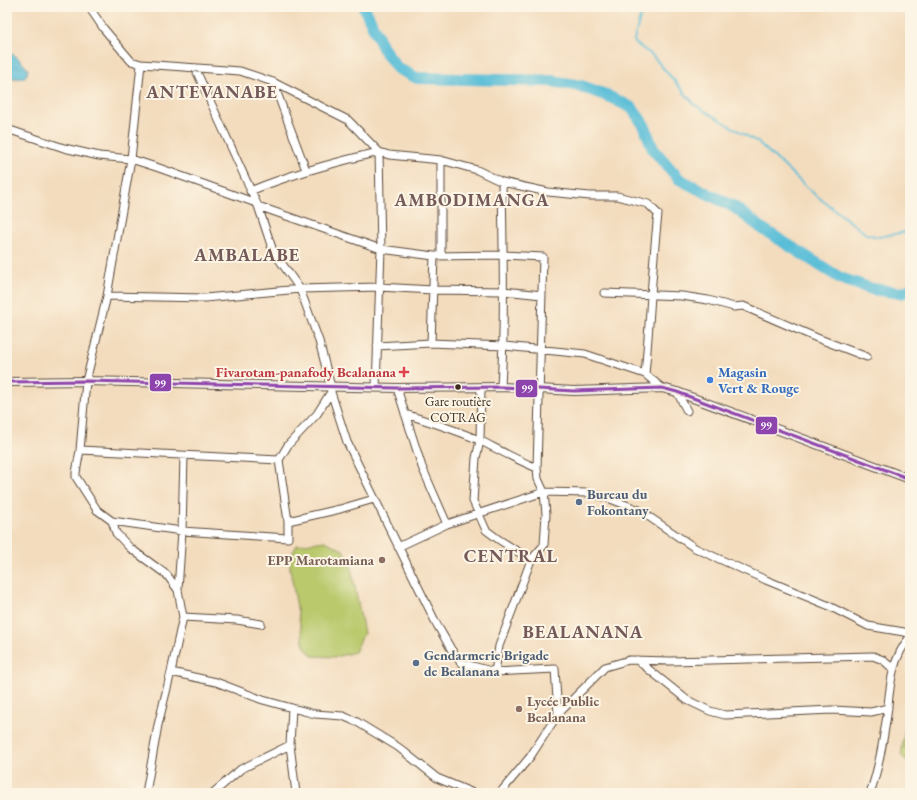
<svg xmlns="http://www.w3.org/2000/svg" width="917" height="800" font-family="'EB Garamond',serif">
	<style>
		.wetland { fill: url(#wetland-marsh); stroke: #7a7a45 }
		.pitch { fill: #b9c96c; stroke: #7a7a45 }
		.water { fill: url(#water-ripples); stroke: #4a747a }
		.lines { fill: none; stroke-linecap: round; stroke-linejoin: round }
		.stream { stroke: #59bdd7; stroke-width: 2 }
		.river { stroke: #59bdd7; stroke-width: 12 }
		.minor-casing { stroke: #574536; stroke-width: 9 }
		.tertiary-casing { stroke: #574536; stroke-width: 10 }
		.minor { stroke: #fff; stroke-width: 7 }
		.tertiary { stroke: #fff; stroke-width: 8 }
		.bus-1-casing { stroke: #fcf5e5; stroke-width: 6 }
		.bus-1 { stroke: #8e44ad; stroke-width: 3 }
		.health-dot { fill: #e0444e; stroke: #fcf5e5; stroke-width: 1.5 }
		.shop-dot { fill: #3f7fe0; stroke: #fcf5e5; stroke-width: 1.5 }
		.bus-dot { fill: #3b2a1e; stroke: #fcf5e5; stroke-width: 1.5 }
		.service-dot { fill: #5c6f8a; stroke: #fcf5e5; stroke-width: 1.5 }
		.education-dot { fill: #8d6e63; stroke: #fcf5e5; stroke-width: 1.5 }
		.labels { text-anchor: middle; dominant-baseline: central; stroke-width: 4; stroke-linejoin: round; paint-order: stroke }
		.bus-label { font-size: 13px; fill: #3b2a1e; stroke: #fcf5e5 }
		.health-label { font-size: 14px; font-weight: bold; fill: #be3a42; stroke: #fcf5e5; text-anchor: end }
		.shop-label { font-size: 14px; font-weight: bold; fill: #366cbe; stroke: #fcf5e5; text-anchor: start }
		.service-label { font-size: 14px; font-weight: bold; fill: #4e5e75; stroke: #fcf5e5; text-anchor: start }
		.education-label { font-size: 14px; font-weight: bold; fill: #785e54; stroke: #fcf5e5; text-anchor: end }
		.district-label { font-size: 18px; font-weight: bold; letter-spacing: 1px; fill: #755a5a; stroke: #fcf5e5 }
		.line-badge { stroke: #fcf5e5; stroke-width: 1.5 }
		.badge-label { font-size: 11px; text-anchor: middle; font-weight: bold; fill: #fff }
	</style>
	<defs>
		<pattern id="wetland-marsh" width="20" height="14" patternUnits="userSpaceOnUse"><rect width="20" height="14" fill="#b9c96c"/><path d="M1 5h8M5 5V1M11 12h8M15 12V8" fill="none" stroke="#98a358"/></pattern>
		<pattern id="water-ripples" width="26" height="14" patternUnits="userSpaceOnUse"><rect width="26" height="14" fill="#59bdd7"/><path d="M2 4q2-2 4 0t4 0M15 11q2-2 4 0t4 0" fill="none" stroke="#4b9aae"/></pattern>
	</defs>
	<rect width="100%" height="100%" fill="#fcf5e5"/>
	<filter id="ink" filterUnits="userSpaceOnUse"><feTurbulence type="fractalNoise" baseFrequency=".025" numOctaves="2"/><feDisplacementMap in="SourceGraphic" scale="8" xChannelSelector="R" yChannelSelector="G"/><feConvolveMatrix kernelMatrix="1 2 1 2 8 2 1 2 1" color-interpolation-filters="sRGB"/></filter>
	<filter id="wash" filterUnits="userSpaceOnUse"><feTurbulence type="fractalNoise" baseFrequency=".012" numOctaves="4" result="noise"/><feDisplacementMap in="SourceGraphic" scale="16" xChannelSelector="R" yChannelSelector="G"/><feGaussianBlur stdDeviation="0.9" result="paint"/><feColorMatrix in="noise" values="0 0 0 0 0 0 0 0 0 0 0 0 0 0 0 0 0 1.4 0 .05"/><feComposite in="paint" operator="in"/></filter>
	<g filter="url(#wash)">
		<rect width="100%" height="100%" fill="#f3dcbd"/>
		<!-- wetland -->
		<path class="wetland" d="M 910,707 L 910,765 L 901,755 L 907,712 Z"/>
		<!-- pitch -->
		<path class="pitch" d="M 325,541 L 343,550 L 350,562 L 364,633 L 355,652 L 336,657 L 312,656 L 304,646 L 290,569 L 290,557 L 297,545 Z"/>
		<!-- water -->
		<path class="water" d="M 7,52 L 9,52 L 17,57 L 28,69 C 27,82 17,78 7,77 Z"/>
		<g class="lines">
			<!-- stream -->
			<path class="stream" d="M 643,7 L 634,40 L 635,43 L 652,55 L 695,105 L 759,143 L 813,193 L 866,234 L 879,237 L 905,232 L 910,225"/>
			<!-- river -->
			<path class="river" d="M 364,7 L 383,48 L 397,68 L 417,78 L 552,81 L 581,86 L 608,96 L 632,108 L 644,125 L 653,149 L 679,179 L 734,207 L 763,229 L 840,278 L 872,289 L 902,293 L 910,289"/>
		</g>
	</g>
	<g filter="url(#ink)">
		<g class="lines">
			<defs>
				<path id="minor" d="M 89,7 L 104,29 L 131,61 L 141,64 L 240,71 L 273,82 L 348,120 L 379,152 L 389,155 L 441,160 L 477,170 L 502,182 L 548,192 L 590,196 L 617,196 L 648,204 L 658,214 C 652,267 650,321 645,374
					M 141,64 L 131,159 L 107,296 L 86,381 L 80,450 L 76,473 L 76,477 L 97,510 L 112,521 L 182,531 L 288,538 L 288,521 L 279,460 L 288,445 L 317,414 L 331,392
					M 195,68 L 258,206 L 273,251 L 300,289 L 319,341 L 331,387 L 331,392 L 347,442 L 436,623 L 451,649 L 461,663 L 495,672 L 555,669 L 558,714
					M 273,82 L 306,170
					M 7,129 L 64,148 L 99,156 L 131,159 L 159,168 L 256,203
					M 250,191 C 292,174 335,162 379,152
					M 258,206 L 381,249 L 434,256 L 503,255 L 543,257 L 537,468 L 538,479 L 544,492 L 546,514 L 544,545 L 531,560 L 499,646 L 495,672
					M 441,256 L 441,160
					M 604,293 L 682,296 L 708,300 L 734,307 L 743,306 L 817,338 L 867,357
					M 107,296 L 205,298 L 300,289 L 379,287 L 433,290 L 504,291 L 542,295
					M 431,343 L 434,256
					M 377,346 L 431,343 L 504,346 L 585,354 L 645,374 L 662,388
					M 376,387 L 381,249 L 379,152
					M 481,387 L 480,441 L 476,458 L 473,501 L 486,530 L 498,539 L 531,560
					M 501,387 C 505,318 503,251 502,182
					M 397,388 L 422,467 L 447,524
					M 677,392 L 687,411
					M 405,414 C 431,422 457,430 481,441 C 499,450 517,460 537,468
					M 80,450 L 279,460
					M 112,521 L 116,533 L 130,548 L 167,575 L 178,590 L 183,617 L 171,672 L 158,725 L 146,793
					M 288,521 L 340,509 L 374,499
					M 398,547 L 447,524 L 544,492 L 588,493 L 608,498 L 639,510 L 695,548 L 766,580 L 827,605 L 868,626 L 910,633
					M 178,590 L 182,531 L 184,456
					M 183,617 L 237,620 L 261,624
					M 637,660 L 687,700 L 710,711 L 725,715 L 832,710 L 871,712 L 888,708
					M 171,672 L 216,682 L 263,700 L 292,708 L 315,714 L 343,716 L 357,722 L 398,747 L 437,778 L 473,793
					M 292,708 L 290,745 L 296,793
					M 213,793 L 241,769 L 290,745
					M 500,793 L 530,757 L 558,714 L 605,667 L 629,660 L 671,661 L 873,656 L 883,660 L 893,669
					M 870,793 C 879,768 883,741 887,715 C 890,687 891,659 910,637"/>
				<path id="tertiary" d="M 7,382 L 86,381 L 397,388 L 501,387 L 574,391 L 662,388 L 677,392 L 910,479"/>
			</defs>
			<!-- minor casing -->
			<use href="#minor" class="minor-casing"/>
			<!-- tertiary casing -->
			<use href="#tertiary" class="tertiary-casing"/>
			<!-- minor -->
			<use href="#minor" class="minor"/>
			<!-- tertiary -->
			<use href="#tertiary" class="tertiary"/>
			<defs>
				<path id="bus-1" d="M 7,382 L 86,381 L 397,388 L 501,387 L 574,391 L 662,388 L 677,392 L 910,479"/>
			</defs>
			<!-- bus-1 casing -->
			<use href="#bus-1" class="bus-1-casing"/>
			<!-- bus-1 -->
			<use href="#bus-1" class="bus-1"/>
		</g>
	</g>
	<!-- markers -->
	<path class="health-dot" d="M402 366h4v4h4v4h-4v4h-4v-4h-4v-4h4z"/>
	<circle class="shop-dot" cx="710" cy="380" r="4"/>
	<circle class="bus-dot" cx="458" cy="387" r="3.5"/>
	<g class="service-dot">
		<circle cx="579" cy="502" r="4"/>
		<circle cx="416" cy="663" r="4"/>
	</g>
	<g class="education-dot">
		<circle cx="382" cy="560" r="4"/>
		<circle cx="519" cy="709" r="4"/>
	</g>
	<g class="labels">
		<!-- bus labels -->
		<g class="bus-label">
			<text x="458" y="401">Gare routière<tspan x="458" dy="16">COTRAG</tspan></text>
		</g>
		<!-- health labels -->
		<g class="health-label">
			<text x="396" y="372">Fivarotam-panafody Bealanana</text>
		</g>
		<!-- shop labels -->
		<g class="shop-label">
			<text x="718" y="372">Magasin<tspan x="718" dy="16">Vert &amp; Rouge</tspan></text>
		</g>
		<!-- service labels -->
		<g class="service-label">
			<text x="587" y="494">Bureau du<tspan x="587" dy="16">Fokontany</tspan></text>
			<text x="424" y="655">Gendarmerie Brigade<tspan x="424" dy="16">de Bealanana</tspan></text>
		</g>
		<!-- education labels -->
		<g class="education-label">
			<text x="374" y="560">EPP Marotamiana</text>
			<text x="527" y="701" text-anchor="start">Lycée Public<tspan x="527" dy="16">Bealanana</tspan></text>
		</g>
		<!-- district labels -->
		<g class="district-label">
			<text x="212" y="91">ANTEVANABE</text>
			<text x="472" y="199">AMBODIMANGA</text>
			<text x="247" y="254">AMBALABE</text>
			<text x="511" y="555">CENTRAL</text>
			<text x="583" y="631">BEALANANA</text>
		</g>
	</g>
	<g class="line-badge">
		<rect x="149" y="373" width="23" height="19" rx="4" fill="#8e44ad"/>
		<rect x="515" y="379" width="23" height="19" rx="4" fill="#8e44ad"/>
		<rect x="755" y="416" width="23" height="19" rx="4" fill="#8e44ad"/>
	</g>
	<g class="badge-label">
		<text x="160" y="387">99</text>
		<text x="527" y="392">99</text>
		<text x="766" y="429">99</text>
	</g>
	<!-- margin -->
	<rect width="917" height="800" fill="none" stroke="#fcf5e5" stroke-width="24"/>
</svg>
